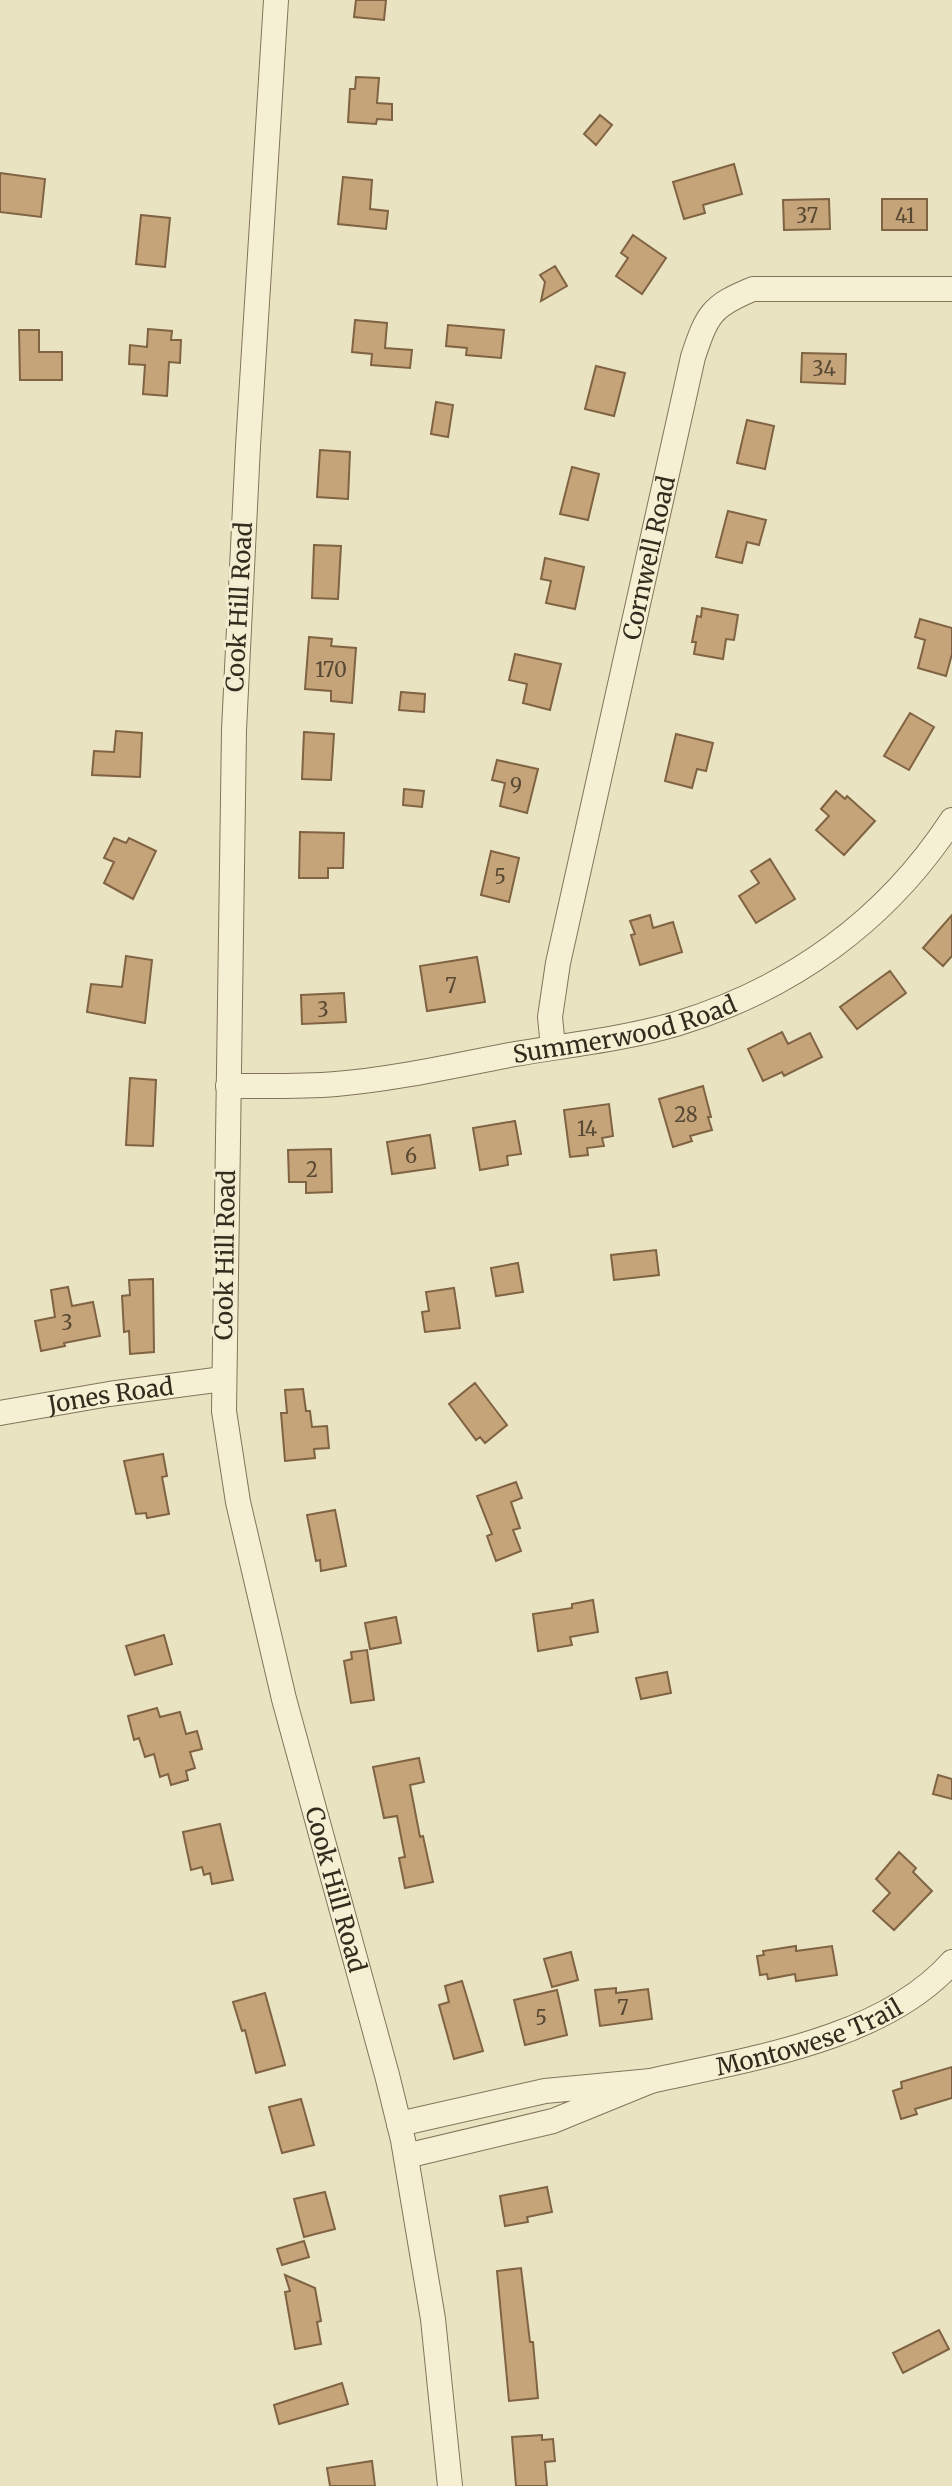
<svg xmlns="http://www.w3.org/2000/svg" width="952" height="2486" font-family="Merriweather,serif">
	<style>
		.building { fill: #c5a47a; stroke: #7f6342; stroke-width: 2 }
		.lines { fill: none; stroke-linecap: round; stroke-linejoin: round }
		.minor-casing { stroke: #82755a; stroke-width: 26 }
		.minor { stroke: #f5f0d4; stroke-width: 24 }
		.labels { text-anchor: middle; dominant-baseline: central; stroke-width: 6; stroke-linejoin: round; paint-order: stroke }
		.number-label { font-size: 20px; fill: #584934 }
		.street-label { font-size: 24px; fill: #332b1d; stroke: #f2edd0 }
	</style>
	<rect width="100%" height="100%" fill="#eae3c1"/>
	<!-- building -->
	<path class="building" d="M 356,0 L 386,0 L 384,20 L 354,17 Z
		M 356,77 L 379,78 L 377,103 L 392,104 L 392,120 L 377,119 L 376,124 L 348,122 L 350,89 L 355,89 Z
		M 600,115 L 612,125 L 596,145 L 584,134 Z
		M 734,164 L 742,194 L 703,205 L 705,213 L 684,219 L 673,182 Z
		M 0,173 L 45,179 L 41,217 L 0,212 Z
		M 343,177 L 372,180 L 370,209 L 388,211 L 386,229 L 338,224 Z
		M 829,199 L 830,229 L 784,230 L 783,200 Z
		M 882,199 L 927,199 L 927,230 L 882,230 Z
		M 141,215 L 170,218 L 165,267 L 136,264 Z
		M 633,235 L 666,258 L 642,294 L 616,276 L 628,258 L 621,253 Z
		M 555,266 L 567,286 L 541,301 L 545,282 L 540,275 Z
		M 355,320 L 387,323 L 385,348 L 412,350 L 410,368 L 371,365 L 372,354 L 352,352 Z
		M 448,325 L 504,330 L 501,358 L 466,355 L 467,348 L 446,346 Z
		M 148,329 L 172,331 L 171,340 L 181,340 L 180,363 L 169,362 L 167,396 L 143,394 L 145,365 L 129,364 L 130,345 L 147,347 Z
		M 19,330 L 39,330 L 39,352 L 62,352 L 62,380 L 20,380 Z
		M 802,353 L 846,354 L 845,384 L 801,382 Z
		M 596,366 L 625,373 L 614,416 L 585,409 Z
		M 436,402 L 453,405 L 448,437 L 431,434 Z
		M 747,420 L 774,426 L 765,469 L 737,463 Z
		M 320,450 L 350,452 L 348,499 L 317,497 Z
		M 572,467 L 599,474 L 588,520 L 560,514 Z
		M 728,511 L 766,520 L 759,545 L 747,542 L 742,563 L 716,557 Z
		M 314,545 L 341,546 L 338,599 L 312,598 Z
		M 545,558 L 584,567 L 575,609 L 546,603 L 551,581 L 541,579 Z
		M 702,608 L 738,615 L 734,640 L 726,639 L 723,659 L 694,654 L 696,642 L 692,642 L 697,616 L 701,617 Z
		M 920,619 L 952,628 L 952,654 L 946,676 L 918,668 L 925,640 L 915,637 Z
		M 309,637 L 332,639 L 331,646 L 356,648 L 352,703 L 331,701 L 331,691 L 305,689 Z
		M 515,654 L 561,664 L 550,710 L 523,703 L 527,684 L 509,680 Z
		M 401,692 L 425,694 L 424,712 L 399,710 Z
		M 910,713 L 934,727 L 909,770 L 884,756 Z
		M 116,731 L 142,733 L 140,777 L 92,775 L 94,751 L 114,752 Z
		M 304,732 L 334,734 L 331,780 L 302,779 Z
		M 676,734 L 713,743 L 706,771 L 697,769 L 692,788 L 665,781 Z
		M 497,760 L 538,769 L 527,813 L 500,806 L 505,783 L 492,780 Z
		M 404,789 L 424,791 L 422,807 L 403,805 Z
		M 836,791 L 845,799 L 847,796 L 875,821 L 844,855 L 816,830 L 829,816 L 821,809 Z
		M 300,832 L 344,833 L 343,868 L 328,868 L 328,878 L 299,878 Z
		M 114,838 L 126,843 L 129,838 L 156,851 L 133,899 L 104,883 L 114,862 L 104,858 Z
		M 491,851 L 519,858 L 509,902 L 481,895 Z
		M 770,859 L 795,899 L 756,923 L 739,896 L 759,883 L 751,871 Z
		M 650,915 L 653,928 L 673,922 L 682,952 L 640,965 L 631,935 L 635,934 L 630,921 Z
		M 952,915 L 952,956 L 943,966 L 923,948 Z
		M 126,956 L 152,960 L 145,1023 L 87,1012 L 91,984 L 122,987 Z
		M 477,957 L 485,1002 L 427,1011 L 420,966 Z
		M 890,971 L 906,993 L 857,1029 L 840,1007 Z
		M 344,993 L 346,1022 L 302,1024 L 301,995 Z
		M 782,1032 L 788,1044 L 810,1033 L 822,1057 L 784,1076 L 782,1072 L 763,1081 L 748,1049 Z
		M 130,1078 L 156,1080 L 153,1146 L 126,1145 Z
		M 703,1086 L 711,1117 L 708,1117 L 712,1130 L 690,1136 L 692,1141 L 673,1147 L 659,1099 Z
		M 609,1104 L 613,1136 L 602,1138 L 604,1146 L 587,1148 L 588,1155 L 570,1157 L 564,1110 Z
		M 515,1121 L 521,1154 L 507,1156 L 508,1165 L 480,1170 L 473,1128 Z
		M 430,1135 L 435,1168 L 392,1174 L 387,1142 Z
		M 331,1149 L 332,1192 L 306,1193 L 306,1182 L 289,1182 L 288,1150 Z
		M 656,1250 L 659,1275 L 614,1280 L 611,1255 Z
		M 518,1263 L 523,1292 L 496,1296 L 491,1268 Z
		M 153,1279 L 154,1352 L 130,1354 L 129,1331 L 124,1332 L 122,1296 L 130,1295 L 129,1280 Z
		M 68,1287 L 72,1306 L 93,1302 L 100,1336 L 64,1343 L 65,1346 L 41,1351 L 35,1321 L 55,1317 L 51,1290 Z
		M 454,1288 L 460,1328 L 425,1332 L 422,1312 L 429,1311 L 426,1292 Z
		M 475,1383 L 507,1425 L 485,1443 L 480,1437 L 476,1440 L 449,1404 Z
		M 303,1389 L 306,1411 L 310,1411 L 312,1427 L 327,1426 L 329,1448 L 314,1449 L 315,1458 L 285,1461 L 281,1413 L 287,1413 L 285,1390 Z
		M 163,1454 L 167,1476 L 162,1477 L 169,1514 L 147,1518 L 146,1513 L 136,1514 L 124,1461 Z
		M 516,1482 L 522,1498 L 511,1502 L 520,1528 L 513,1530 L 521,1551 L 496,1561 L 487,1536 L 492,1534 L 477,1496 Z
		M 335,1510 L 346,1566 L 321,1571 L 320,1560 L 316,1561 L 307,1515 Z
		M 593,1600 L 598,1632 L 570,1637 L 572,1645 L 538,1651 L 533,1614 L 572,1608 L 572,1604 Z
		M 396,1617 L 401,1643 L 370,1649 L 365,1623 Z
		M 164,1635 L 172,1664 L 135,1675 L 126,1646 Z
		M 367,1650 L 374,1700 L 351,1703 L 344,1661 L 352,1659 L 351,1652 Z
		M 667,1672 L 671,1693 L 641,1699 L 636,1678 Z
		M 157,1708 L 160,1717 L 180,1712 L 186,1734 L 197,1731 L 202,1749 L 190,1752 L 195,1768 L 186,1771 L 188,1780 L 171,1785 L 168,1774 L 160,1777 L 154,1754 L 145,1757 L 139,1738 L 134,1740 L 128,1716 Z
		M 419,1758 L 424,1782 L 410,1785 L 420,1837 L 423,1836 L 433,1882 L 405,1888 L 399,1858 L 405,1857 L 397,1816 L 384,1818 L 373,1767 Z
		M 938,1775 L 952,1779 L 952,1799 L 933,1794 Z
		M 220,1824 L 233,1880 L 212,1884 L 210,1873 L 204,1875 L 202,1867 L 191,1870 L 183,1832 Z
		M 899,1852 L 916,1868 L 913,1872 L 932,1891 L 894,1930 L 873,1911 L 890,1893 L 876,1879 Z
		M 796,1946 L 796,1951 L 832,1946 L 837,1975 L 796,1981 L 795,1974 L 768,1979 L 767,1974 L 760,1975 L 757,1956 L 764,1955 L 763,1951 Z
		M 571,1952 L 578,1980 L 552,1987 L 544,1959 Z
		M 462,1981 L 483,2051 L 454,2059 L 439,2005 L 449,2002 L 445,1986 Z
		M 616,1988 L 616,1993 L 648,1989 L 652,2019 L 600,2026 L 595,1990 Z
		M 557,1990 L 567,2035 L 525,2045 L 514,2000 Z
		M 265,1993 L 285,2065 L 256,2073 L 245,2030 L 242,2031 L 233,2002 Z
		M 952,2067 L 952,2098 L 915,2109 L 917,2114 L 901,2119 L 893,2091 L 902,2088 L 901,2082 Z
		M 301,2099 L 314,2145 L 282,2153 L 269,2107 Z
		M 547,2187 L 552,2212 L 527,2217 L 528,2222 L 505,2226 L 500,2196 Z
		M 325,2192 L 335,2229 L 304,2237 L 294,2199 Z
		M 304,2241 L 309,2257 L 282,2265 L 277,2249 Z
		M 521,2268 L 530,2342 L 533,2342 L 538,2398 L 509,2401 L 497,2271 Z
		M 285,2275 L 315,2288 L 321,2321 L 317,2322 L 321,2344 L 295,2349 L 285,2292 L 290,2291 Z
		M 939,2330 L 949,2349 L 903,2373 L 893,2353 Z
		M 342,2383 L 348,2404 L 279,2424 L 274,2405 Z
		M 542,2435 L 542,2440 L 553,2439 L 555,2461 L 545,2462 L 547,2486 L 516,2486 L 512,2437 Z
		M 372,2461 L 375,2486 L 330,2486 L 327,2468 Z"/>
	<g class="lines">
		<defs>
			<g id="minor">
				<path id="s1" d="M 276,0 L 248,446 L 234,730 L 224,1411 L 238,1502 L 284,1699 L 387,2075 L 403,2140 L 433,2319 L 450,2486"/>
				<path id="s2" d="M 553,1047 L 550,1017 L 558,963 L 693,357 C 707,315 711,306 753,289 L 952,289"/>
				<path id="s3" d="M 228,1086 C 264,1086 300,1087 336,1084 C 396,1079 456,1065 515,1054 C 568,1045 624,1039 676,1024 C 791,989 886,921 952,820"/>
				<path id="s4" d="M 0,1413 L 109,1394 L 223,1379"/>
				<path id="s5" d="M 651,2081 C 748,2059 883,2040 952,1962"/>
				<path d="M 399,2124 L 545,2091 L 651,2081 L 553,2121 L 406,2156"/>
			</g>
		</defs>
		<!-- minor casing -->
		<use href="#minor" class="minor-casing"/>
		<!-- minor -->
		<use href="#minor" class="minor"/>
	</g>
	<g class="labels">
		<!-- number labels -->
		<g class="number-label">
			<text x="807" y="215">37</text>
			<text x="905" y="215">41</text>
			<text x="824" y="368">34</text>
			<text x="331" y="669">170</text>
			<text x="516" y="785">9</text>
			<text x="500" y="876">5</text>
			<text x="451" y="985">7</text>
			<text x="323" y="1009">3</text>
			<text x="686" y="1114">28</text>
			<text x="587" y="1128">14</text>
			<text x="411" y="1155">6</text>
			<text x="312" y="1169">2</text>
			<text x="67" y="1322">3</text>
			<text x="623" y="2007">7</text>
			<text x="541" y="2017">5</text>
		</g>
		<!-- street labels -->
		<g class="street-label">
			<text stroke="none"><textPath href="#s2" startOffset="500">Cornwell Road</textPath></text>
			<text transform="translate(239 607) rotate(-87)">Cook Hill Road</text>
			<text stroke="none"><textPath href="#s3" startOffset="402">Summerwood Road</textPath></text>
			<text transform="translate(225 1255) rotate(-89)">Cook Hill Road</text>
			<text stroke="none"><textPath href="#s4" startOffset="112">Jones Road</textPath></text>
			<text stroke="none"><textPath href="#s1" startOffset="1904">Cook Hill Road</textPath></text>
			<text stroke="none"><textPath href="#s5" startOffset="164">Montowese Trail</textPath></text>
		</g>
	</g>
</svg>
